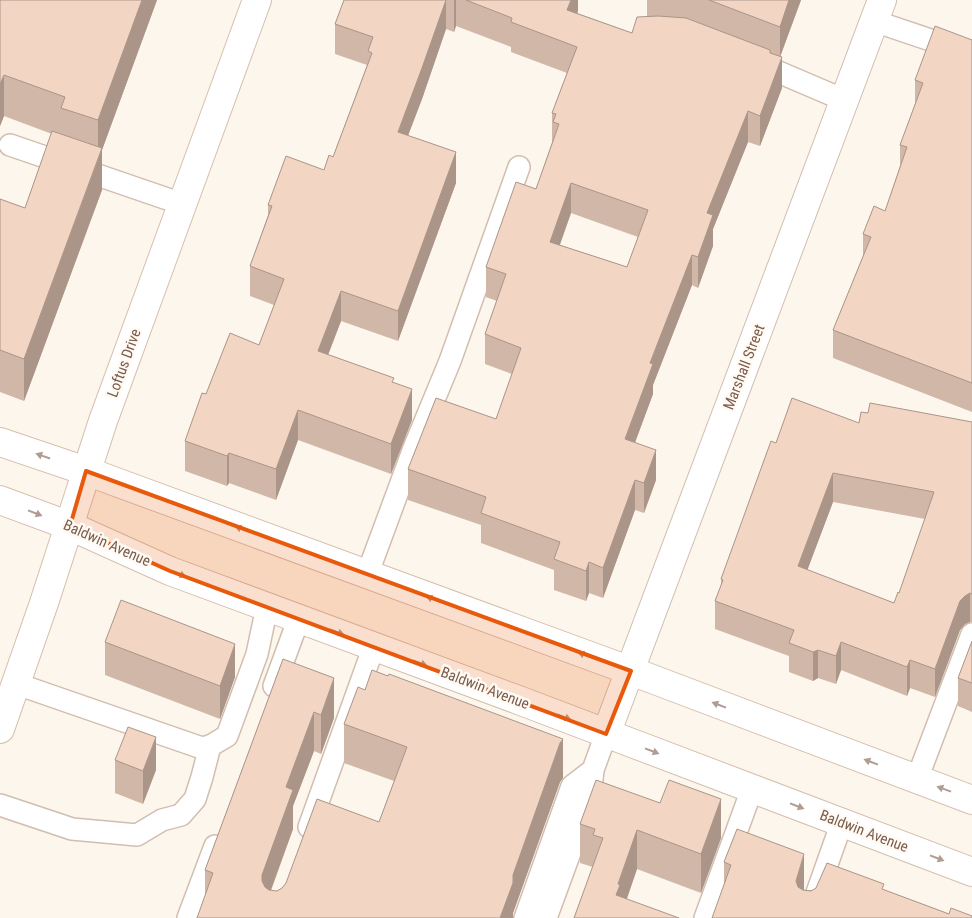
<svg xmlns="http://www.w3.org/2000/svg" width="972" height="918" font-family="'Roboto Condensed',sans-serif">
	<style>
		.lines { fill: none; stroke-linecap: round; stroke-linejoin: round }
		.lane-casing { stroke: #d1beb0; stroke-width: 24 }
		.street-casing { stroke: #d1beb0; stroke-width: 30 }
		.secondary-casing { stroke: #d6c0b0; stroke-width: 30 }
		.lane { stroke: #fff; stroke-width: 21 }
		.street { stroke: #fff; stroke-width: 28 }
		.secondary { stroke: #fff; stroke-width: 28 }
		.wall { fill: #d1b7a8; fill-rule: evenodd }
		.shaded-wall { fill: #aa9588 }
		.building { fill: #f3d5c3; stroke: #aa9588; fill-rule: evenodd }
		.oneway { fill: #af9d94 }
		.marked { fill: #e8590c; fill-opacity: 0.2; stroke: #e8590c; stroke-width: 4; stroke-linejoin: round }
		.labels { text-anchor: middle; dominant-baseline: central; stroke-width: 5; stroke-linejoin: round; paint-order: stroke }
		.street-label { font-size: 15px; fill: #7a5c4d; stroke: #fffaf3 }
	</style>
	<rect width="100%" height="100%" fill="#fdf6ec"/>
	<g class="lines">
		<defs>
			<path id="lane" d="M 874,21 L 972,54
				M 755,62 L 844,100
				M 10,145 L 182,204
				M 367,575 L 414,448 L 450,361 L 519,167
				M 17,684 L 202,748 L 210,746 L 227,736 L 257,654 L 267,607
				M 274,686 L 299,618
				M 917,779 L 972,634
				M 0,805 L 72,829 L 137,835 L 162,820 L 181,815 L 195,799 L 202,777 L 210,746
				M 309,827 L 374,646
				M 188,918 L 215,846
				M 525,918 L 572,786 L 593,770 L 606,734
				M 546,918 L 590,798 L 593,770
				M 705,918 L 752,789
				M 808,918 L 842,822"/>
			<path id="street" d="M 606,734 L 882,0"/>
			<path id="secondary" d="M 0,442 L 86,471 L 631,671 L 972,800
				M 0,500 L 70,526 L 170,571 L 521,701 L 972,872
				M 0,729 L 44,603 L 103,421 L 257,0"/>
		</defs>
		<!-- lane casing -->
		<use href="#lane" class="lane-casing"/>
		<!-- street casing -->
		<use href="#street" class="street-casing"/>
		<!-- secondary casing -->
		<use href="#secondary" class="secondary-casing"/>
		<!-- lane -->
		<use href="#lane" class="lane"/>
		<!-- street -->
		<use href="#street" class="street"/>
		<!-- secondary -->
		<use href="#secondary" class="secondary"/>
	</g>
	<!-- wall -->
	<path class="wall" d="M 0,0 L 157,0 L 102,150 L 102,190 L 24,401 L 0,392 L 0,199 L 25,208 L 52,134 L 4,116 L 0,126 Z
		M 344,0 L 578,0 L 578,11 L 577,13 L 632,33 L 647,17 L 647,0 L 801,0 L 780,57 L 782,88 L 760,146 L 748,142 L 713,229 L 713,246 L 698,288 L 692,285 L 653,385 L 653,394 L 635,443 L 656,480 L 644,513 L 635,510 L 603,598 L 589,593 L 586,601 L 554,590 L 554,570 L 481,543 L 481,525 L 408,500 L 408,469 L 496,419 L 512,374 L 485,364 L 485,334 L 497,301 L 486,297 L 486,267 L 536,189 L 552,143 L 552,113 L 567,73 L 511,52 L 511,47 L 456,26 L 454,32 L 446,29 L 422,99 L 408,135 L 456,183 L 398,341 L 341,321 L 328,355 L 394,383 L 412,420 L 391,474 L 298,440 L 276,500 L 229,483 L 227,486 L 185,471 L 185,441 L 206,394 L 259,345 L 274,305 L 250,296 L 250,266 L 268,215 L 268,205 L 324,170 L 333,157 L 367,65 L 335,54 L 335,24 ZM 571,213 L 638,237 L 627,267 L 560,245 Z
		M 972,40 L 972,412 L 833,358 L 833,330 L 863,256 L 863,234 L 885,211 L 900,166 L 900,145 L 915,104 L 915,80 Z
		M 868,413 L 972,422 L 972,622 L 970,622 L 965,624 L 960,630 L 935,697 L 910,688 L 907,696 L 841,670 L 836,684 L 818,678 L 813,681 L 789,672 L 789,656 L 715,629 L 715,601 L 721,586 L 721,579 L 776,443 L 859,423 ZM 833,502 L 925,519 L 899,593 L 894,603 L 807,570 Z
		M 972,641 L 972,712 L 958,706 L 958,678 Z
		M 105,642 L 235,677 L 220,719 L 105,675 Z
		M 283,659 L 334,718 L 321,754 L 314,751 L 293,806 L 293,829 L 271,891 L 277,891 L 282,888 L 379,822 L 394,781 L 344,763 L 344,724 L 563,778 L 560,782 L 513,913 L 513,918 L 205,896 L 205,870 Z
		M 115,760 L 156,770 L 143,804 L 115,793 Z
		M 580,824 L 721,838 L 701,893 L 637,869 L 627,899 L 574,918 L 593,867 L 580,863 Z
		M 724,862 L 804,890 L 884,890 L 949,914 L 972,918 L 724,885 Z"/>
	<!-- shaded-wall -->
	<path class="shaded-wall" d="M 142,0 L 157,0 L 102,150 L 102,190 L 24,401 L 24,359 L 98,160 L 98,120 Z
		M 446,0 L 446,29 L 422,99 L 398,162 L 398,132 Z
		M 454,0 L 456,0 L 456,26 L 454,32 Z
		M 571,0 L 578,0 L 578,11 L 567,40 L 567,10 Z
		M 789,0 L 801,0 L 780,57 L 780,27 Z
		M 782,57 L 782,88 L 760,146 L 760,116 Z
		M 4,75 L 4,116 L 0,126 L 0,84 Z
		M 748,111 L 748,142 L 713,229 L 713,246 L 698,288 L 698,257 L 707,213 Z
		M 456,152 L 456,183 L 398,341 L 398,311 Z
		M 571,183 L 571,213 L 550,272 L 550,242 Z
		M 692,255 L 692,285 L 653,385 L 653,394 L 625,469 L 625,439 L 650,363 Z
		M 341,291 L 341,321 L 318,381 L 318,351 Z
		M 412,389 L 412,420 L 391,474 L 391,444 Z
		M 298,410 L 298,440 L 276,500 L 276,469 Z
		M 656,450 L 656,480 L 644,513 L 644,483 Z
		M 229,453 L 229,483 L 227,486 L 227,456 Z
		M 833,473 L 833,502 L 798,595 L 798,566 Z
		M 635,480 L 635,510 L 603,598 L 603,568 Z
		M 589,562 L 589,593 L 586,601 L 586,571 Z
		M 970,593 L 970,622 L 965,624 L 960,630 L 935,697 L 935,669 L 960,601 L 965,596 Z
		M 841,642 L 841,670 L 836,684 L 836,656 Z
		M 235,644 L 235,677 L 220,719 L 220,686 Z
		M 818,650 L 818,678 L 813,681 L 813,652 Z
		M 910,660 L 910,688 L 907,696 L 907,667 Z
		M 334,678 L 334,718 L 321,754 L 321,715 Z
		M 314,712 L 314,751 L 293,806 L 293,829 L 262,914 L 262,875 L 286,787 Z
		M 156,737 L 156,770 L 143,804 L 143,771 Z
		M 563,739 L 563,778 L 560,782 L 513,913 L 513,918 L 500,918 L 513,875 L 560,743 Z
		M 721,799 L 721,838 L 701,893 L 701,854 Z
		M 637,830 L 637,869 L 620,918 L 616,895 L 618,884 Z
		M 804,854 L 804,893 L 796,918 L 796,881 Z"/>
	<!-- building -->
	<path class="building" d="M 0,0 L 142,0 L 98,120 L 61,108 L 65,97 L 4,75 L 0,84 Z
		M 344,0 L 446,0 L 422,68 L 398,132 L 456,152 L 398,311 L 341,291 L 318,351 L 394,378 L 392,382 L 412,389 L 391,444 L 298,410 L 276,469 L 229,453 L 227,456 L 185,441 L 202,393 L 206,394 L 230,333 L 259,345 L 284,279 L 250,266 L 272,206 L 268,205 L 286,156 L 324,170 L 329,155 L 333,157 L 372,53 L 368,51 L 373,37 L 335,24 Z
		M 466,0 L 571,0 L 567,10 L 632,33 L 637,17 L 658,16 L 686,18 L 770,50 L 770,53 L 782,57 L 760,116 L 748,111 L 707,213 L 713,215 L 698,257 L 692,255 L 650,363 L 653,364 L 625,439 L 656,450 L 644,483 L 635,480 L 603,568 L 589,562 L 586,571 L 554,559 L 560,542 L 481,513 L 486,497 L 408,469 L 436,398 L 496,419 L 521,348 L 485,334 L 506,274 L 486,267 L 516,182 L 536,189 L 559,124 L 553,122 L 556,114 L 552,113 L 577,47 L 511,22 L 512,18 ZM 571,183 L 648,210 L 627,267 L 550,242 Z
		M 709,0 L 789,0 L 780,27 Z
		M 935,26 L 972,40 L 972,383 L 833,330 L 871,237 L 863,234 L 874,206 L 885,211 L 907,147 L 900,145 L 923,83 L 915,80 Z
		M 52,131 L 102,148 L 24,359 L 0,350 L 0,199 L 25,208 Z
		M 792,398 L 859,423 L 861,412 L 868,413 L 870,403 L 972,422 L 972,594 L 970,593 L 965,596 L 960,601 L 935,669 L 910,660 L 907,667 L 841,642 L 836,656 L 818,650 L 813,652 L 789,643 L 794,630 L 715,601 L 723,580 L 721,579 L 771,441 L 776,443 ZM 833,473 L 934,492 L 899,593 L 898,592 L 894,603 L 798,566 Z
		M 121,600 L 235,644 L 220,686 L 105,642 Z
		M 972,641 L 972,683 L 958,678 Z
		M 283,659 L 334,678 L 321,715 L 314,712 L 286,787 L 293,790 L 262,875 L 262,881 L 265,887 L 269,890 L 277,891 L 282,888 L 286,883 L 317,799 L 379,822 L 407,747 L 344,724 L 358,687 L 365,690 L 372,670 L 388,676 L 389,674 L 563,739 L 560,743 L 513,875 L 513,883 L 500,918 L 197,918 L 213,873 L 205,870 Z
		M 128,727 L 156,737 L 143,771 L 115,760 Z
		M 596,780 L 660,803 L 669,780 L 721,799 L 701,854 L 637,830 L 618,884 L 620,885 L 616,895 L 679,918 L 574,918 L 603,838 L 593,835 L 595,829 L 580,824 Z
		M 737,829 L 804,854 L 796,881 L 798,887 L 803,890 L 811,891 L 816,888 L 827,863 L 884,884 L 882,889 L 949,914 L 951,908 L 972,916 L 972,918 L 712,918 L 731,865 L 724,862 Z"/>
	<!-- one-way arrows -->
	<defs><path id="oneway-solid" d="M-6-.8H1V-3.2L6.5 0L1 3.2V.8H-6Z" transform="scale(1.25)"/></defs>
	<g class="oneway">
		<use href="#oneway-solid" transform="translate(43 456) rotate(-161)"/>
		<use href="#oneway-solid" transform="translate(35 513) rotate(21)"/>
		<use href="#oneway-solid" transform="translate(242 529) rotate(-160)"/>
		<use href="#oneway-solid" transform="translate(179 574) rotate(20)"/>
		<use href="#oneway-solid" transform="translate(433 599) rotate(-160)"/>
		<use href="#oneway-solid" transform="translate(337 632) rotate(20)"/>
		<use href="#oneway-solid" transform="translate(585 655) rotate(-160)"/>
		<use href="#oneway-solid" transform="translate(420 663) rotate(20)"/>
		<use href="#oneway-solid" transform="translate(719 705) rotate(-159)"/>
		<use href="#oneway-solid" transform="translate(564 717) rotate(21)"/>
		<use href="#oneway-solid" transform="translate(652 751) rotate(21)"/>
		<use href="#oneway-solid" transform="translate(871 762) rotate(-159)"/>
		<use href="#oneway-solid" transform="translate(944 789) rotate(-160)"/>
		<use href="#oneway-solid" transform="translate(797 806) rotate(21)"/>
		<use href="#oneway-solid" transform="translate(937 858) rotate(21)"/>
	</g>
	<!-- marked area -->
	<path class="marked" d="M 86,471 L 631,671 L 606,734 L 170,571 L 70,526 Z"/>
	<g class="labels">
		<!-- street labels -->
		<g class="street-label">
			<text transform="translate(124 363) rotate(-70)">Loftus Drive</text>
			<text transform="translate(744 367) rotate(-69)">Marshall Street</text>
			<text transform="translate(107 543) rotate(24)">Baldwin Avenue</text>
			<text transform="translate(485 688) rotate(21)">Baldwin Avenue</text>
			<text transform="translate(864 831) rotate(21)">Baldwin Avenue</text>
		</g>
	</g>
</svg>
